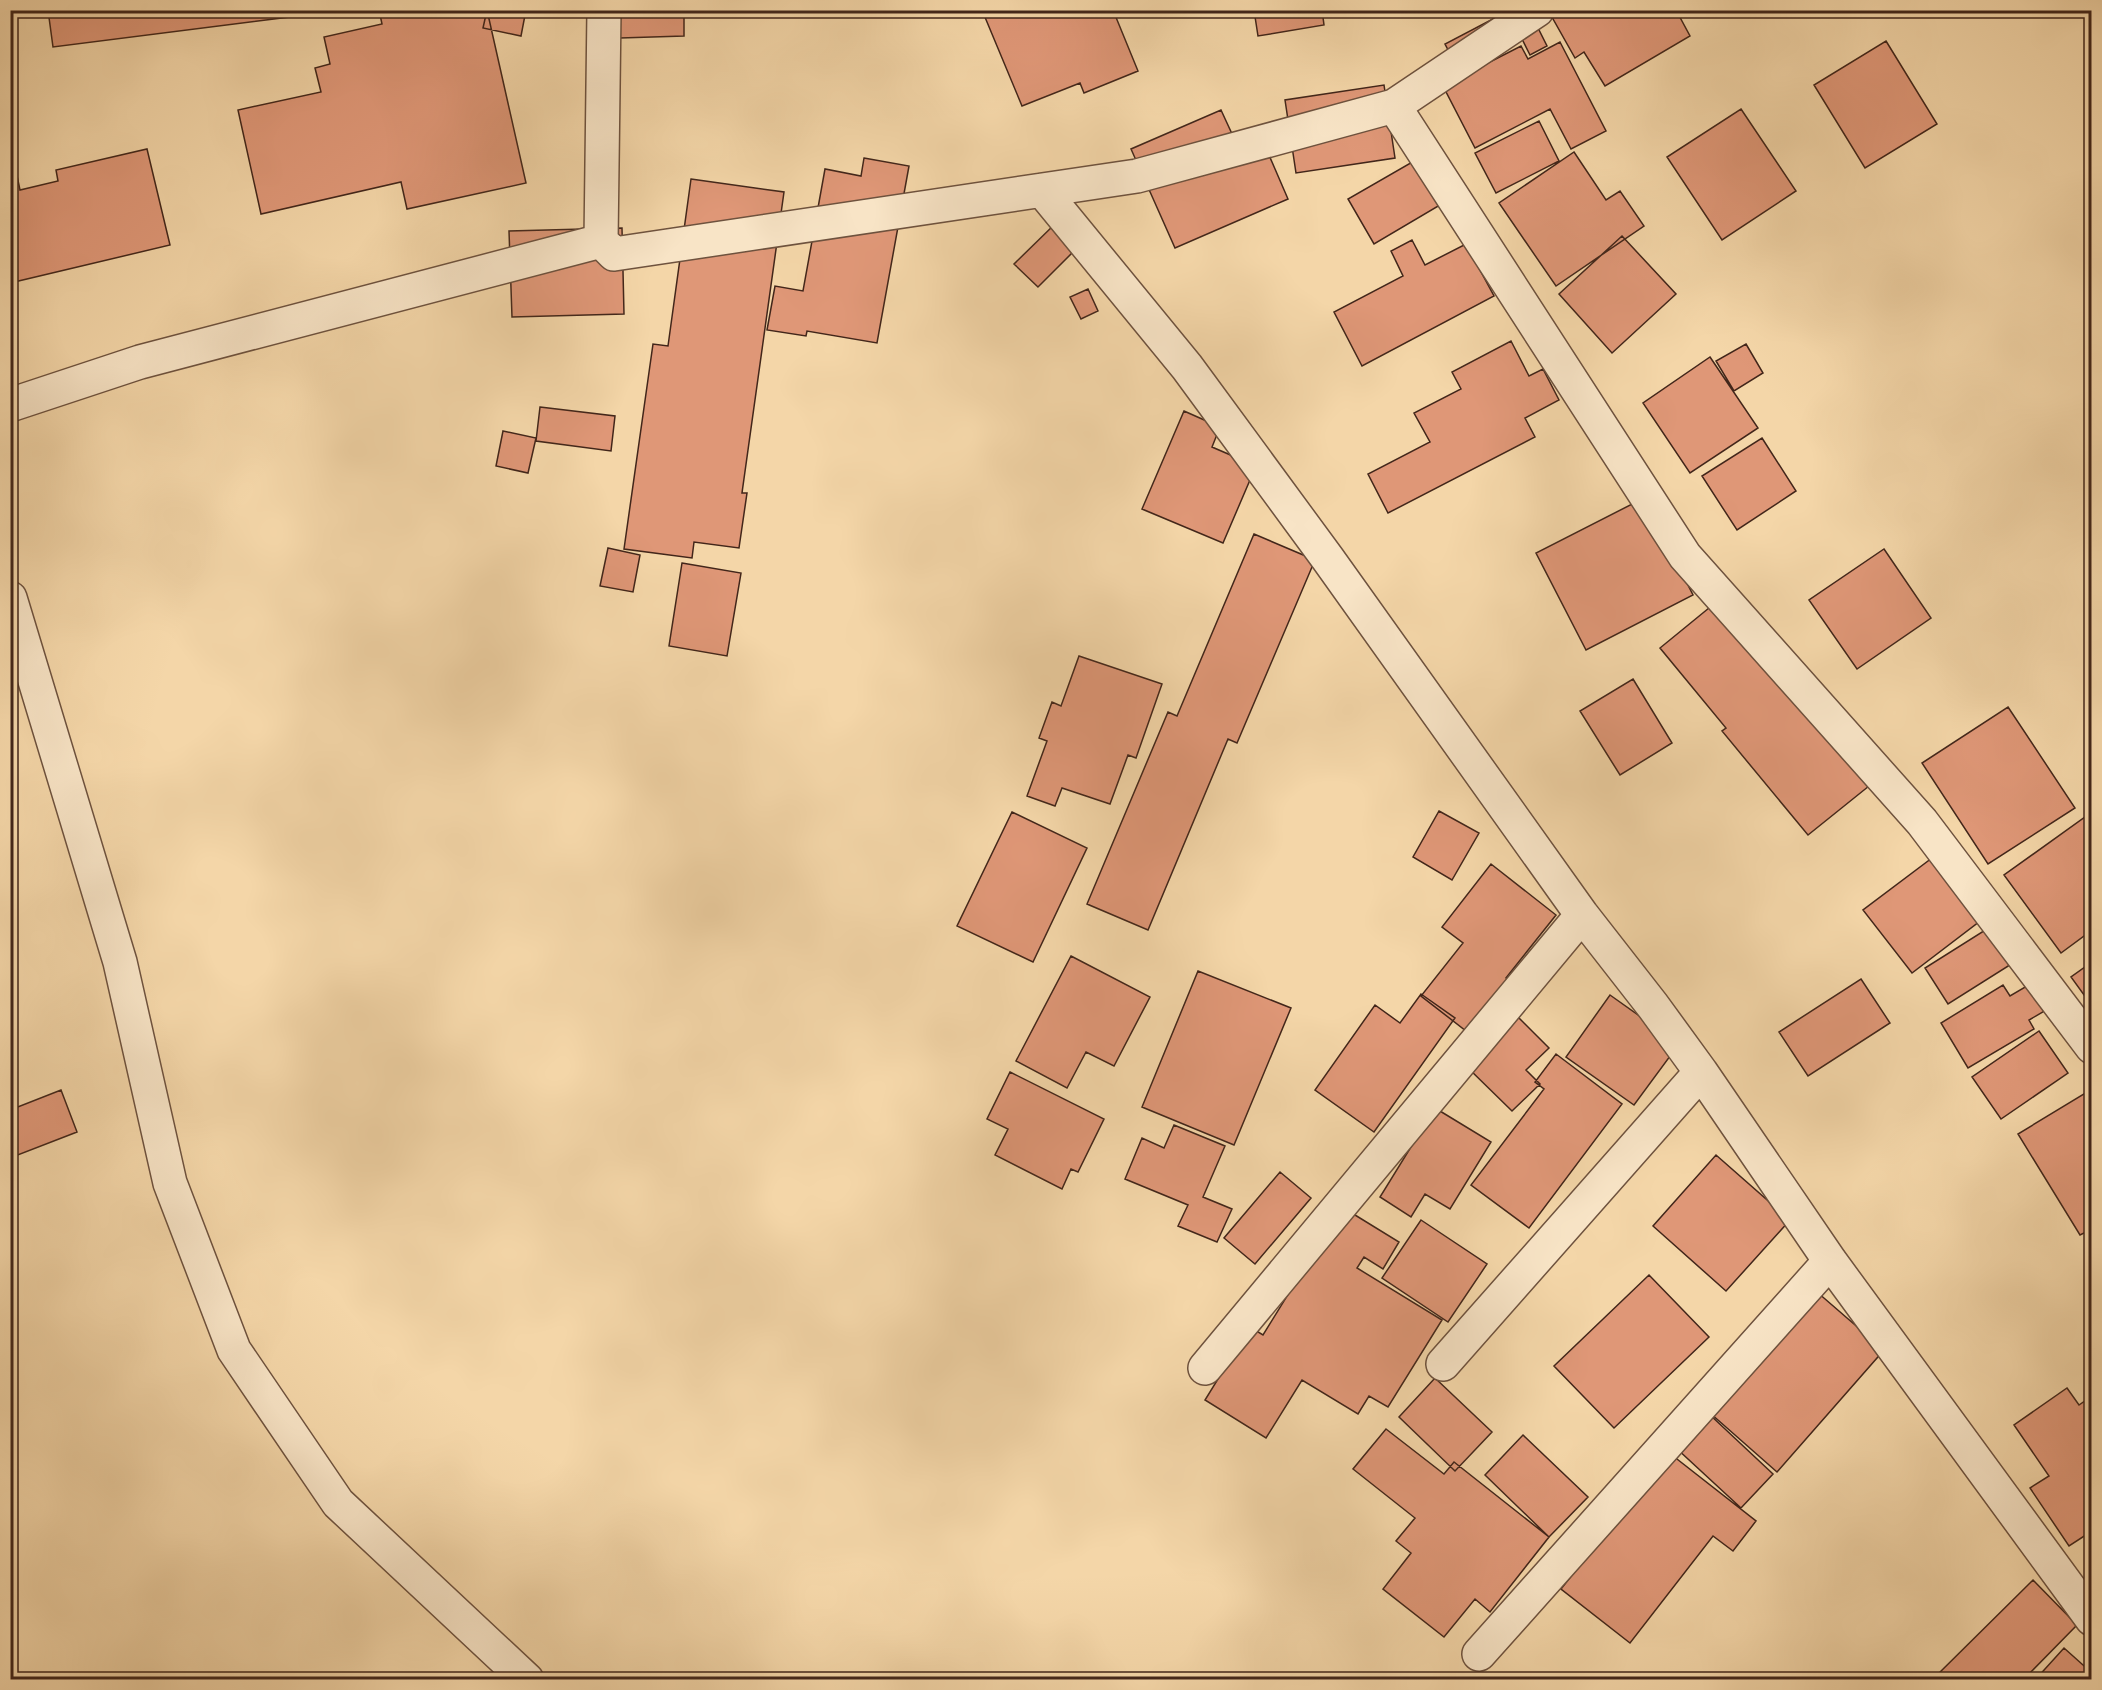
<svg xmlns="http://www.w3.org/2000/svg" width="2102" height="1690" font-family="'Libre Bodoni',serif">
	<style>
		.building { fill: #df9777; stroke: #42261a; stroke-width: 1.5 }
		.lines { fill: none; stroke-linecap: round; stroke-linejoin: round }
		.minor-casing { stroke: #6e523e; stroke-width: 36 }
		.minor { stroke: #f8e4c6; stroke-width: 33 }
	</style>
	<rect width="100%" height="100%" fill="#f4d6a8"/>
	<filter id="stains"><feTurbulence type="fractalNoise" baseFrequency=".00333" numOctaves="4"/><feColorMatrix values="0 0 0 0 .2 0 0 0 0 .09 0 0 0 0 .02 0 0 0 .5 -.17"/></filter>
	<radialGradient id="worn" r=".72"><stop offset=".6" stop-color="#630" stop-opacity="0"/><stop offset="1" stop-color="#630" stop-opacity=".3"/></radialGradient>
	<!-- building -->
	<path class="building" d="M 48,10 L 312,10 L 313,14 L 53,47 Z
		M 344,10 L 378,10 L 378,15 L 344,14 Z
		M 379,10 L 487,10 L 526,183 L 407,209 L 401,182 L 261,214 L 238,110 L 321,92 L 315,68 L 330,64 L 324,37 L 382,24 Z
		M 487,10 L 526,10 L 521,36 L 483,28 Z
		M 587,10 L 684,10 L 684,36 L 588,39 Z
		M 982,10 L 1041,10 L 1043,15 L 1053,10 L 1113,10 L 1138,71 L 1084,93 L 1080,83 L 1022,106 Z
		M 1254,10 L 1322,10 L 1324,25 L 1258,36 Z
		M 1350,10 L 1363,10 L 1353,16 Z
		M 1510,10 L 1529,10 L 1547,46 L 1530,55 L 1521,37 L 1458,69 L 1445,44 Z
		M 1548,10 L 1676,10 L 1690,36 L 1605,86 L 1584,52 L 1575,58 Z
		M 1886,41 L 1937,124 L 1865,168 L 1814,85 Z
		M 1560,42 L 1606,131 L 1571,149 L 1550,109 L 1475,148 L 1443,86 L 1521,46 L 1528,59 Z
		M 1384,85 L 1395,158 L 1296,173 L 1285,100 Z
		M 1741,109 L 1796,191 L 1722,240 L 1667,157 Z
		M 1221,110 L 1239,149 L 1262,139 L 1288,199 L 1175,248 L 1131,149 Z
		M 1539,121 L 1559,161 L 1496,193 L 1475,153 Z
		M 147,149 L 170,245 L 10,283 L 10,173 L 16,171 L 20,190 L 58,181 L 56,170 Z
		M 1574,152 L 1606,200 L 1620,191 L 1644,226 L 1556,286 L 1499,203 Z
		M 864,158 L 909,166 L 877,343 L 807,331 L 806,336 L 767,330 L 775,286 L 803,291 L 825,169 L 861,176 Z
		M 1414,161 L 1440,205 L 1374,244 L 1348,199 Z
		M 691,179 L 784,192 L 742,493 L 747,493 L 739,548 L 694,542 L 692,558 L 624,549 L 653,344 L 668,346 Z
		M 1058,221 L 1081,244 L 1038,287 L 1014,264 Z
		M 622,228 L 624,314 L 512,317 L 509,231 Z
		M 1622,236 L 1676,294 L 1612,353 L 1559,294 Z
		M 1412,240 L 1425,265 L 1466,244 L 1494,296 L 1362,366 L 1334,312 L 1403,276 L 1391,251 Z
		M 1088,289 L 1098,311 L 1081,319 L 1070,297 Z
		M 1511,341 L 1529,376 L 1543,369 L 1559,400 L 1525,418 L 1535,437 L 1388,513 L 1368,474 L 1430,442 L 1414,413 L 1461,389 L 1452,372 Z
		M 1746,344 L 1763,373 L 1734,391 L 1716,361 Z
		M 1710,357 L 1758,428 L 1690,473 L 1643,403 Z
		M 540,407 L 615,416 L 611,451 L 536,441 Z
		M 1184,411 L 1220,427 L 1212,447 L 1256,466 L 1223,543 L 1142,509 Z
		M 503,431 L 536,438 L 528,473 L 496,466 Z
		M 1762,438 L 1796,491 L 1737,530 L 1702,476 Z
		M 1644,498 L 1693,595 L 1586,650 L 1536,553 Z
		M 1254,534 L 1315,560 L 1237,743 L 1228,739 L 1148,930 L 1087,904 L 1168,712 L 1177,716 Z
		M 608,548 L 640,555 L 633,592 L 600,586 Z
		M 1884,549 L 1931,618 L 1857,669 L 1809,600 Z
		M 682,563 L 741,573 L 727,656 L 669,646 Z
		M 1720,599 L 1874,782 L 1808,835 L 1722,731 L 1726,728 L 1660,648 Z
		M 1079,656 L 1162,684 L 1136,758 L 1128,755 L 1110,804 L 1062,788 L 1055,806 L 1027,796 L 1047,741 L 1039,738 L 1052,702 L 1061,706 Z
		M 1633,679 L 1672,743 L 1620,775 L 1580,711 Z
		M 2008,707 L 2075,808 L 1988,864 L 1922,763 Z
		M 1439,811 L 1479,833 L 1452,880 L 1413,857 Z
		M 1012,812 L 1087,848 L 1033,962 L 957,926 Z
		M 2092,812 L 2092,930 L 2061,953 L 2004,875 Z
		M 1936,855 L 1984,918 L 1912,973 L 1863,910 Z
		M 1491,864 L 1556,915 L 1506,978 L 1517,987 L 1475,1038 L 1421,996 L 1463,943 L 1442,927 Z
		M 1990,927 L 2013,963 L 1948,1004 L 1925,968 Z
		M 1071,956 L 1150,997 L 1114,1066 L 1086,1052 L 1067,1088 L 1016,1061 Z
		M 2092,962 L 2092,1006 L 2071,977 Z
		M 1198,971 L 1291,1008 L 1234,1145 L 1142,1107 Z
		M 1861,979 L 1890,1023 L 1808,1076 L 1779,1032 Z
		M 2037,980 L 2053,1006 L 2029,1020 L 2034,1029 L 1968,1068 L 1941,1023 L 2003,985 L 2010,996 Z
		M 1421,994 L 1455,1018 L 1374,1132 L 1315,1090 L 1375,1005 L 1400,1023 Z
		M 1610,995 L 1679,1044 L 1634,1105 L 1566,1057 Z
		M 1516,1015 L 1549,1048 L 1526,1070 L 1540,1084 L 1512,1111 L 1465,1065 Z
		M 2039,1031 L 2068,1073 L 2001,1119 L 1972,1077 Z
		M 1556,1054 L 1622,1104 L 1529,1228 L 1471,1185 L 1544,1089 L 1535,1082 Z
		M 1010,1072 L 1104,1119 L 1078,1172 L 1071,1169 L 1062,1189 L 995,1155 L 1008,1129 L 987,1119 Z
		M 2092,1089 L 2092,1229 L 2080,1235 L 2018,1134 Z
		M 61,1090 L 77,1132 L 10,1158 L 10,1110 Z
		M 1435,1108 L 1491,1142 L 1450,1209 L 1425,1194 L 1411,1217 L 1380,1197 Z
		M 1174,1125 L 1225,1146 L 1203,1197 L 1232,1209 L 1217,1242 L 1178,1226 L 1188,1205 L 1125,1179 L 1142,1138 L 1164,1148 Z
		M 1716,1155 L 1790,1220 L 1726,1291 L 1653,1226 Z
		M 1280,1172 L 1311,1198 L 1255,1264 L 1224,1238 Z
		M 1342,1207 L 1399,1242 L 1383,1269 L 1364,1257 L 1357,1268 L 1442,1320 L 1388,1407 L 1369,1396 L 1358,1414 L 1302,1380 L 1266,1438 L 1205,1400 L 1250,1327 L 1263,1335 Z
		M 1421,1220 L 1487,1264 L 1448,1322 L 1382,1278 Z
		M 1649,1275 L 1709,1337 L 1614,1428 L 1554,1366 Z
		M 1817,1292 L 1884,1350 L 1777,1472 L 1710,1413 Z
		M 1435,1378 L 1492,1432 L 1455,1471 L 1399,1417 Z
		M 2067,1388 L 2079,1405 L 2092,1396 L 2092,1531 L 2069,1546 L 2030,1488 L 2049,1476 L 2014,1425 Z
		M 1708,1413 L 1773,1474 L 1741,1508 L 1675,1447 Z
		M 1386,1429 L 1444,1474 L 1454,1462 L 1549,1537 L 1490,1612 L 1475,1599 L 1444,1637 L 1383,1589 L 1411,1553 L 1396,1541 L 1415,1518 L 1353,1469 Z
		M 1523,1435 L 1588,1497 L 1549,1537 L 1485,1475 Z
		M 1668,1452 L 1756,1521 L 1733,1551 L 1713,1536 L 1630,1643 L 1561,1589 Z
		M 2033,1580 L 2077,1625 L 2023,1680 L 1932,1680 Z
		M 2064,1648 L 2092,1673 L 2092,1680 L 2035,1680 Z"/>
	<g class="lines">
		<defs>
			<path id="minor" d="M 1394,106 L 1685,556 L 1922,822 L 2092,1047
				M 1042,190 L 1187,367 L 1328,559 L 1582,915 L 1653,1006 L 1701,1072 L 1830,1261 L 2092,1619
				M 601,241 L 604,10
				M 10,405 L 140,362 L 601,241 L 614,254 L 1137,176 L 1394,106 L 1537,10
				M 10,598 L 120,962 L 170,1183 L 234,1350 L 338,1503 L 527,1680
				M 1443,1364 L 1701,1072
				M 1205,1368 L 1582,915
				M 1479,1654 L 1830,1261"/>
		</defs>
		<!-- minor casing -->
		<use href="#minor" class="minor-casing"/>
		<!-- minor -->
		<use href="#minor" class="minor"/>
	</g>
	<!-- margin -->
	<rect width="2102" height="1690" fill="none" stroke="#f4d6a8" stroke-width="36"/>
	<rect x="12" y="12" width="2078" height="1666" fill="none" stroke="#42261a" stroke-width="3"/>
	<rect x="18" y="18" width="2066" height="1654" fill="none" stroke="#42261a" stroke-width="1.5"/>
	<rect width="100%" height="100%" filter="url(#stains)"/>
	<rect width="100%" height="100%" fill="url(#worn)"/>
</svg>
